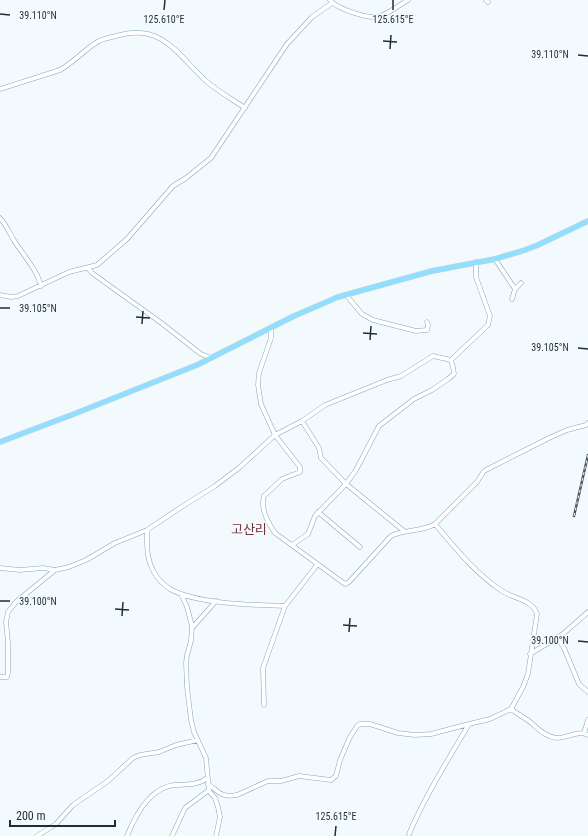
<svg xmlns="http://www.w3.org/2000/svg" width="588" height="836" font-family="'Roboto Condensed','Noto Sans KR',sans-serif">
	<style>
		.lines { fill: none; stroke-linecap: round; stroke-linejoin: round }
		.minor-casing { stroke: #82a6b7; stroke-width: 5 }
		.major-casing { stroke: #d2d5d7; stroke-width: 6 }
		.minor { stroke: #fff; stroke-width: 4 }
		.major { stroke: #91dffe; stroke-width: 5 }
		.rail-casing { stroke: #4c595f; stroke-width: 2.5 }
		.rail { stroke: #f3fafe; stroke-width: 1; stroke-dasharray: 3; stroke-linecap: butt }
		.ticks { fill: none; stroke: #1f2e35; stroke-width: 1.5 }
		.labels { text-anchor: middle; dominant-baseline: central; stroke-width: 3.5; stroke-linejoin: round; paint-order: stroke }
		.quarter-label { font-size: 13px; fill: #762f34; stroke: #f3fafe }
		.ticks-label { font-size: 10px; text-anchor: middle; fill: #1f2e35; stroke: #f3fafe; stroke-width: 3.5; stroke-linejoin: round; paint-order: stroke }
	</style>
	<rect width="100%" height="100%" fill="#f3fafe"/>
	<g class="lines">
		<defs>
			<path id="minor" d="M 330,0 C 337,9 370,20 380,16 C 390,13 399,5 408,0
				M 486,0 L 488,2
				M 0,89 L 60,70 C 74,62 85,49 99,41 C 106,38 113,37 120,35 C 163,24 178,55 205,80 C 217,91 232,99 245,108
				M 0,218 C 8,227 9,233 15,242 C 24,256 37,270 41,286
				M 495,259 L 515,289 L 512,299
				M 88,268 L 92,273 L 160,322 L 201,354 L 211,358
				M 515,289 L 521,283
				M 0,295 L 11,297 L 18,296 L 69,272 L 97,265 L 127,239 L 173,186 L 186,178 L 211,158 L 287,44 L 312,17 L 332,3
				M 346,295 L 362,314 L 373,320 L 416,331 L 427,330 L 428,325 L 427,322
				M 271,328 L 271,338 L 259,373 L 258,385 L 261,404 L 275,435 L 300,467 L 300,472 L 282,479 L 264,496 C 260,509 268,523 275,533 L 345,584 L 349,582 L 391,536 C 406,529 422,532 435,524 L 477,482 L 484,471 L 549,438 L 567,430 L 586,425 L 588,423
				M 451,360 L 488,325 L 490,316 L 476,277 L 476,262
				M 302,421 L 319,448 L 321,458 L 324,461 L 346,484 L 404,531
				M 318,512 L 360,547
				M 147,530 C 147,545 146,558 154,572 C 157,578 164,585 170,589 C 196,604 254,605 285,606
				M 292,545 L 308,534 L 315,516 L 346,484 L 356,470 L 379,426 L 401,409 L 414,399 L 432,390 L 448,379 L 454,374 L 453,367 L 451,360
				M 0,568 L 20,570 L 43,568 L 55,570 L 69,567 L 86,560 L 115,543 L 147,530 L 183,506 L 215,486 L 240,467 L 275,435 L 302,421 L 325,405 L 387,380 L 401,376 L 433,356 L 451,360
				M 181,594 L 187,607 L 192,626 L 191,641 L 187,655 L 186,663 L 187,687 L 191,720 L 194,732 L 206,758 L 209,791 L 215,798 L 218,807 L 220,817 L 216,836
				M 192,628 L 216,601
				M 557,637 L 564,648 L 579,684 L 588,692
				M 530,654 L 563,634 L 588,612
				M 0,677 L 7,677 L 8,673 L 8,642 L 6,622 L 8,612 L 16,602 L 55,570
				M 264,705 L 263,668 L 285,606 L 317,565
				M 511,709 C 517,714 524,717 530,722 C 538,728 545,737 557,738 C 568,738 577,730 588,735
				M 584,733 L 588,720
				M 208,784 C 220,792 221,798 237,795 L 268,781 L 281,781 L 299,776 L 331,780 L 336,776 L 340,760 L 350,737 L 357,726 L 360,724 L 370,724 L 398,733 L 415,735 L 431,734 L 469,724
				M 409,834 C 425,796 448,760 469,724 L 490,719 L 511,709 L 523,687 L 528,674 L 537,614 C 532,599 514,599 502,591 C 475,573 456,549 435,524
				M 37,836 L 56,824 L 73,805 L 108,781 L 133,758 L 140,755 L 159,752 L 176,745 L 198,740
				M 127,836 C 135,816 150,788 174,785 C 186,784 197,786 207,778
				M 172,836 L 185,808 L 209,790"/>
			<path id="major" d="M 0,442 L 74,414 L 197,365 L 294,316 L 338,297 L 432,271 L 495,259 L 525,250 L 538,245 L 588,221"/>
		</defs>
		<!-- minor casing -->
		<use href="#minor" class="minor-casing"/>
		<!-- major casing -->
		<use href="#major" class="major-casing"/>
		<!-- minor -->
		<use href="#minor" class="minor"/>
		<!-- major -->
		<use href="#major" class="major"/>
		<defs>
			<path id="rail" d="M 574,516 L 588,455"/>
		</defs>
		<!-- rail casing -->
		<use href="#rail" class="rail-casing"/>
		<!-- rail -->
		<use href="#rail" class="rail"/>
	</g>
	<!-- ticks -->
	<path class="ticks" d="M 164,10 L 165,0M 393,10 L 393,0M 0,14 L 10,15M 383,41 L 397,42M 390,49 L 391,35M 578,55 L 588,56M 0,308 L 10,308M 136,317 L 150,318M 142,324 L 143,311M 363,333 L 377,334M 370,340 L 371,326M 578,348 L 588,349M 0,601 L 10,601M 115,609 L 129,610M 122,616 L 123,602M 343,625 L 357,626M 349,632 L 350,618M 578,641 L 588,642M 335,836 L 336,826"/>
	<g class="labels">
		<!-- quarter labels -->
		<g class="quarter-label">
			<text x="249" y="529">고산리</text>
		</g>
	</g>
	<g class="ticks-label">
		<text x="38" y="19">39.110°N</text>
		<text x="164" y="23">125.610°E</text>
		<text x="393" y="23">125.615°E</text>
		<text x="550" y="58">39.110°N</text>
		<text x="38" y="312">39.105°N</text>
		<text x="550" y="351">39.105°N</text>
		<text x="38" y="605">39.100°N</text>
		<text x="550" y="644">39.100°N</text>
		<text x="336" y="820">125.615°E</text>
	</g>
	<!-- scale -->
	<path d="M10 820v6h105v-6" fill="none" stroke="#1f2e35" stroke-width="2"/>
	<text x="16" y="820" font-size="12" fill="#1f2e35" stroke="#f3fafe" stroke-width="3" paint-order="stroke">200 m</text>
</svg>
